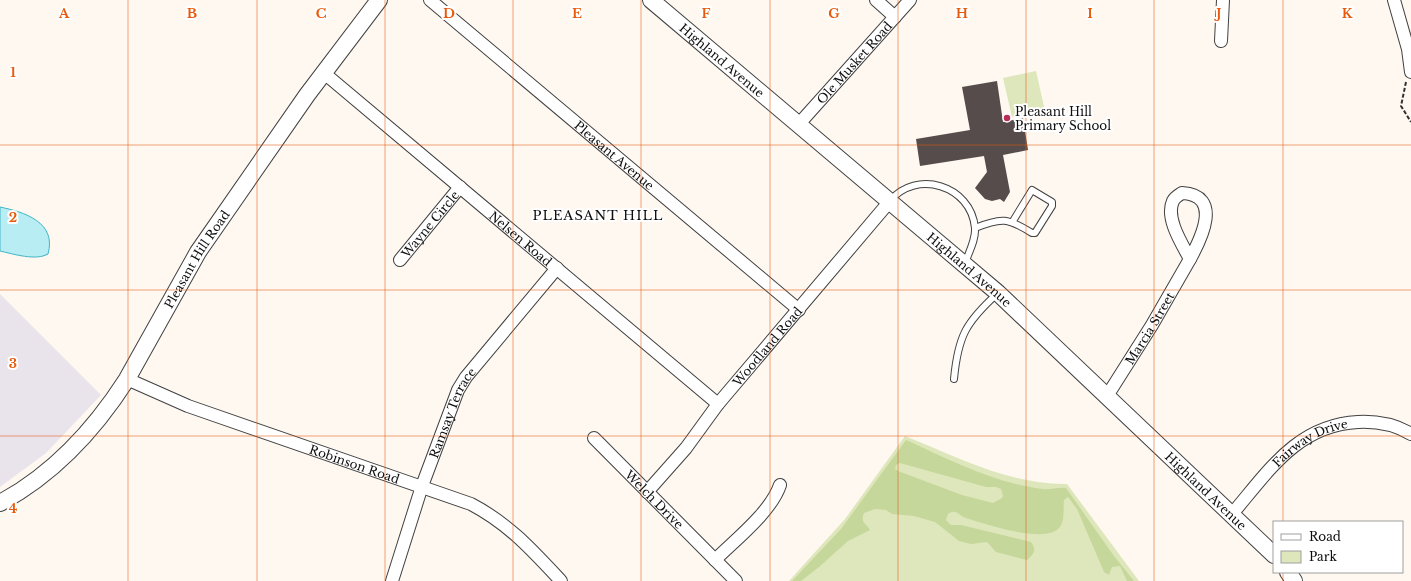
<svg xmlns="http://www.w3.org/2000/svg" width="1411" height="581" font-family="'Libre Baskerville',serif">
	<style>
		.industrial { fill: #e9e3ec }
		.green { fill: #dee7bb }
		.forest { fill: #c6d79b; fill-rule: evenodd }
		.water { fill: #b7edf3; stroke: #42b5c6 }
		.building { fill: #564c4b }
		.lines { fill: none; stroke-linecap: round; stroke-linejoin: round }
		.service-casing { stroke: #414141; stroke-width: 8 }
		.minor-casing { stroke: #414141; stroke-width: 14 }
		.tertiary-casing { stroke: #414141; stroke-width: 18 }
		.path { stroke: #303030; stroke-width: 2; stroke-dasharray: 4 2; stroke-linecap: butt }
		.service { stroke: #fff; stroke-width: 6 }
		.minor { stroke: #fff; stroke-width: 12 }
		.tertiary { stroke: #fff; stroke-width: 16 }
		.grid { fill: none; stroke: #e8590c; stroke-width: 1; stroke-opacity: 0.55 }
		.poi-dot { fill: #b72d58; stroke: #fff; stroke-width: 1.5 }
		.labels { text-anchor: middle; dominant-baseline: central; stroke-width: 4; stroke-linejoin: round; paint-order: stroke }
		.street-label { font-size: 12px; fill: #0e0e0e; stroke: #fff }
		.poi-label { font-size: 12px; fill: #0e0e0e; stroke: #fff; text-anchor: start }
		.neighbourhood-label { font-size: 13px; letter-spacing: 1px; fill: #0e0e0e; stroke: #fff }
		.grid-label { font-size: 13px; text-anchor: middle; font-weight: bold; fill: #e8590c; stroke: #fff; stroke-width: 4; stroke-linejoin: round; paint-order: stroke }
	</style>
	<rect width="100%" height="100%" fill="#fef8f0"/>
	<!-- industrial -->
	<path class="industrial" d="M 0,294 L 101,395 L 46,453 L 0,487 Z"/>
	<!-- green -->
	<path class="green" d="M 1036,71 L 1045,111 L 1012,117 L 1003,78 Z
		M 905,436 C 957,457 1010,485 1067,484 L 1139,581 L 789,581 L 845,519 Z"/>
	<!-- forest -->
	<path class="forest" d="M 906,440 C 950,460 994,483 1042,489 C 1050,490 1058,487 1066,488 L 1114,556 L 1134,581 L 1127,581 L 1120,566 L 1112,567 L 1109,575 L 1104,572 L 1077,509 L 1068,497 L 1064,500 C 1063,508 1065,520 1060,527 C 1047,545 985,524 966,518 C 958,516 957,508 948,514 L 946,520 L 951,525 L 961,525 L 1031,542 C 1037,550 1034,554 1027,560 L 996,552 L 987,542 L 971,544 L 959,541 L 935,522 L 914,516 L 892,514 L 886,510 L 875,509 L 864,513 C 860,523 866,523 870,530 L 848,541 L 819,567 L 801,581 L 792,581 L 841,529 ZM 900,463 L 986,487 L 996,487 L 1001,489 L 1003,496 L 1002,498 L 993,503 L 962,495 L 898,471 L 895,469 L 896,465 Z"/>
	<!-- water -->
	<path class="water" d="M 0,207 C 24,212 57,222 48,254 C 36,261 13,254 0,251 Z"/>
	<!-- building -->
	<path class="building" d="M 997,81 L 1003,122 L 1023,118 L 1028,150 L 1003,155 L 1010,192 L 1004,202 L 1000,199 L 992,201 L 985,199 L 975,188 L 987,172 L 984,156 L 920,166 L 916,139 L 970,130 L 962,87 Z"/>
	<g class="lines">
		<defs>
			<path id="service" d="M 890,201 C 916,169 971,185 975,228 C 976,239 969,252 965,263
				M 975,228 C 1002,217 1008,218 1032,233 L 1035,233 L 1052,206 L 1052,202 L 1032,190 L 1013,221
				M 954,379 C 958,336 966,322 998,293"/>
			<g id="minor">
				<path id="s1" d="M 430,0 L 799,310"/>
				<path d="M 876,0 L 895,17"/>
				<path d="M 1394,0 L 1408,49 L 1411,72"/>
				<path d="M 1221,41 L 1223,0"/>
				<path id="s2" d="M 324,73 L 718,404"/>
				<path id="s3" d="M 798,125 L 910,0"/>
				<path d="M 1182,193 C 1223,195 1201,239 1190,259 C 1182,244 1165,218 1173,201 C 1175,197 1179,195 1182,193 Z"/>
				<path id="s4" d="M 400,260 L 460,187"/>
				<path id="s5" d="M 127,379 L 188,406 L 471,504 C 509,524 532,550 561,581"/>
				<path id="s6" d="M 1107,396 L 1152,325 L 1190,259"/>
				<path id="s7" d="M 594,438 L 736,581"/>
				<path id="s8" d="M 647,492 L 686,448 L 718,404 L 890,201"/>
				<path id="s9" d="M 1232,514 C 1268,472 1297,425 1358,422 C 1378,421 1394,424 1411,434"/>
				<path d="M 715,560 C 735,540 771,512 780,485"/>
				<path id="s10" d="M 392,581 L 422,486 L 458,390 L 466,377 L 557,268"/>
			</g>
			<g id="tertiary">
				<path id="s11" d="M 651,0 L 998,293 L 1274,555"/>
				<path id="s12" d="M 0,503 C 52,475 95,429 127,379 L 198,252 L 307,95 L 379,0"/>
				<path d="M 1288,572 L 1294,581"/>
			</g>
		</defs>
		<!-- service casing -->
		<use href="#service" class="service-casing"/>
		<!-- minor casing -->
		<use href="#minor" class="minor-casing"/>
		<!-- tertiary casing -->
		<use href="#tertiary" class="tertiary-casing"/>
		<!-- path -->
		<path class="path" d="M 1406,82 L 1401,106 L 1411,122"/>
		<!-- service -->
		<use href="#service" class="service"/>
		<!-- minor -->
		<use href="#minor" class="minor"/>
		<!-- tertiary -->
		<use href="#tertiary" class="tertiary"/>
	</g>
	<!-- grid -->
	<path class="grid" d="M 128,0 L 128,581M 257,0 L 257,581M 385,0 L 385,581M 513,0 L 513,581M 641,0 L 641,581M 770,0 L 770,581M 898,0 L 898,581M 1026,0 L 1026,581M 1154,0 L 1154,581M 1283,0 L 1283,522M 0,145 L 1411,145M 0,290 L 1411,290M 0,436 L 1411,436M 1283,572 L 1283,581"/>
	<!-- markers -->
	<circle class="poi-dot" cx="1007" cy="118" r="4"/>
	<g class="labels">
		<!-- street labels -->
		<g class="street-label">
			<text stroke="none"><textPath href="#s11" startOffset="93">Highland Avenue</textPath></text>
			<text stroke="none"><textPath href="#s3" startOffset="84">Ole Musket Road</textPath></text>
			<text stroke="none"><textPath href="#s1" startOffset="241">Pleasant Avenue</textPath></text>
			<text stroke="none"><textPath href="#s4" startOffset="47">Wayne Circle</textPath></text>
			<text stroke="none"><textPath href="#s2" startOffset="257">Nelsen Road</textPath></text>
			<text stroke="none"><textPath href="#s12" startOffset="318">Pleasant Hill Road</textPath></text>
			<text stroke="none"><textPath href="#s11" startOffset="417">Highland Avenue</textPath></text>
			<text stroke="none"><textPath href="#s6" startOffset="80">Marcia Street</textPath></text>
			<text stroke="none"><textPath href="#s8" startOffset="189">Woodland Road</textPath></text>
			<text stroke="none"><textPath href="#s10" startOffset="179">Ramsay Terrace</textPath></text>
			<text stroke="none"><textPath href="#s9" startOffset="108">Fairway Drive</textPath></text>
			<text stroke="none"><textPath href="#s5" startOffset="243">Robinson Road</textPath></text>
			<text stroke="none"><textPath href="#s11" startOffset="741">Highland Avenue</textPath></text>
			<text stroke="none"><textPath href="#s7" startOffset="86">Welch Drive</textPath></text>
		</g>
		<!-- poi labels -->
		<g class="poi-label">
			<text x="1015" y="111">Pleasant Hill<tspan x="1015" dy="14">Primary School</tspan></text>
		</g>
		<!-- neighbourhood labels -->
		<g class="neighbourhood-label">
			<text x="598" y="215">PLEASANT HILL</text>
		</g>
	</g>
	<g class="grid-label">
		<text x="64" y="18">A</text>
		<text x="192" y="18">B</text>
		<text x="321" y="18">C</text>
		<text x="449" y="18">D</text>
		<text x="577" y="18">E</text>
		<text x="706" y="18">F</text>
		<text x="834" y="18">G</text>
		<text x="962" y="18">H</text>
		<text x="1090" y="18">I</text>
		<text x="1219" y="18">J</text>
		<text x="1347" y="18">K</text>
		<text x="13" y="77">1</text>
		<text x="13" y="222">2</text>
		<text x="13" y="368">3</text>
		<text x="13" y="513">4</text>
	</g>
	<!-- legend -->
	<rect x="1273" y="521" width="130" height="52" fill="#ffffff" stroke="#9f9f9f"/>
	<rect x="1281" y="534" width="20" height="6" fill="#ffffff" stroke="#9f9f9f"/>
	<text x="1309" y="541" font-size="12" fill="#0e0e0e">Road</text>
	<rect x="1281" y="551" width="20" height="12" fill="#dee7bb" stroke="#9f9f9f"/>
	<text x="1309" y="561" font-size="12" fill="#0e0e0e">Park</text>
</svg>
